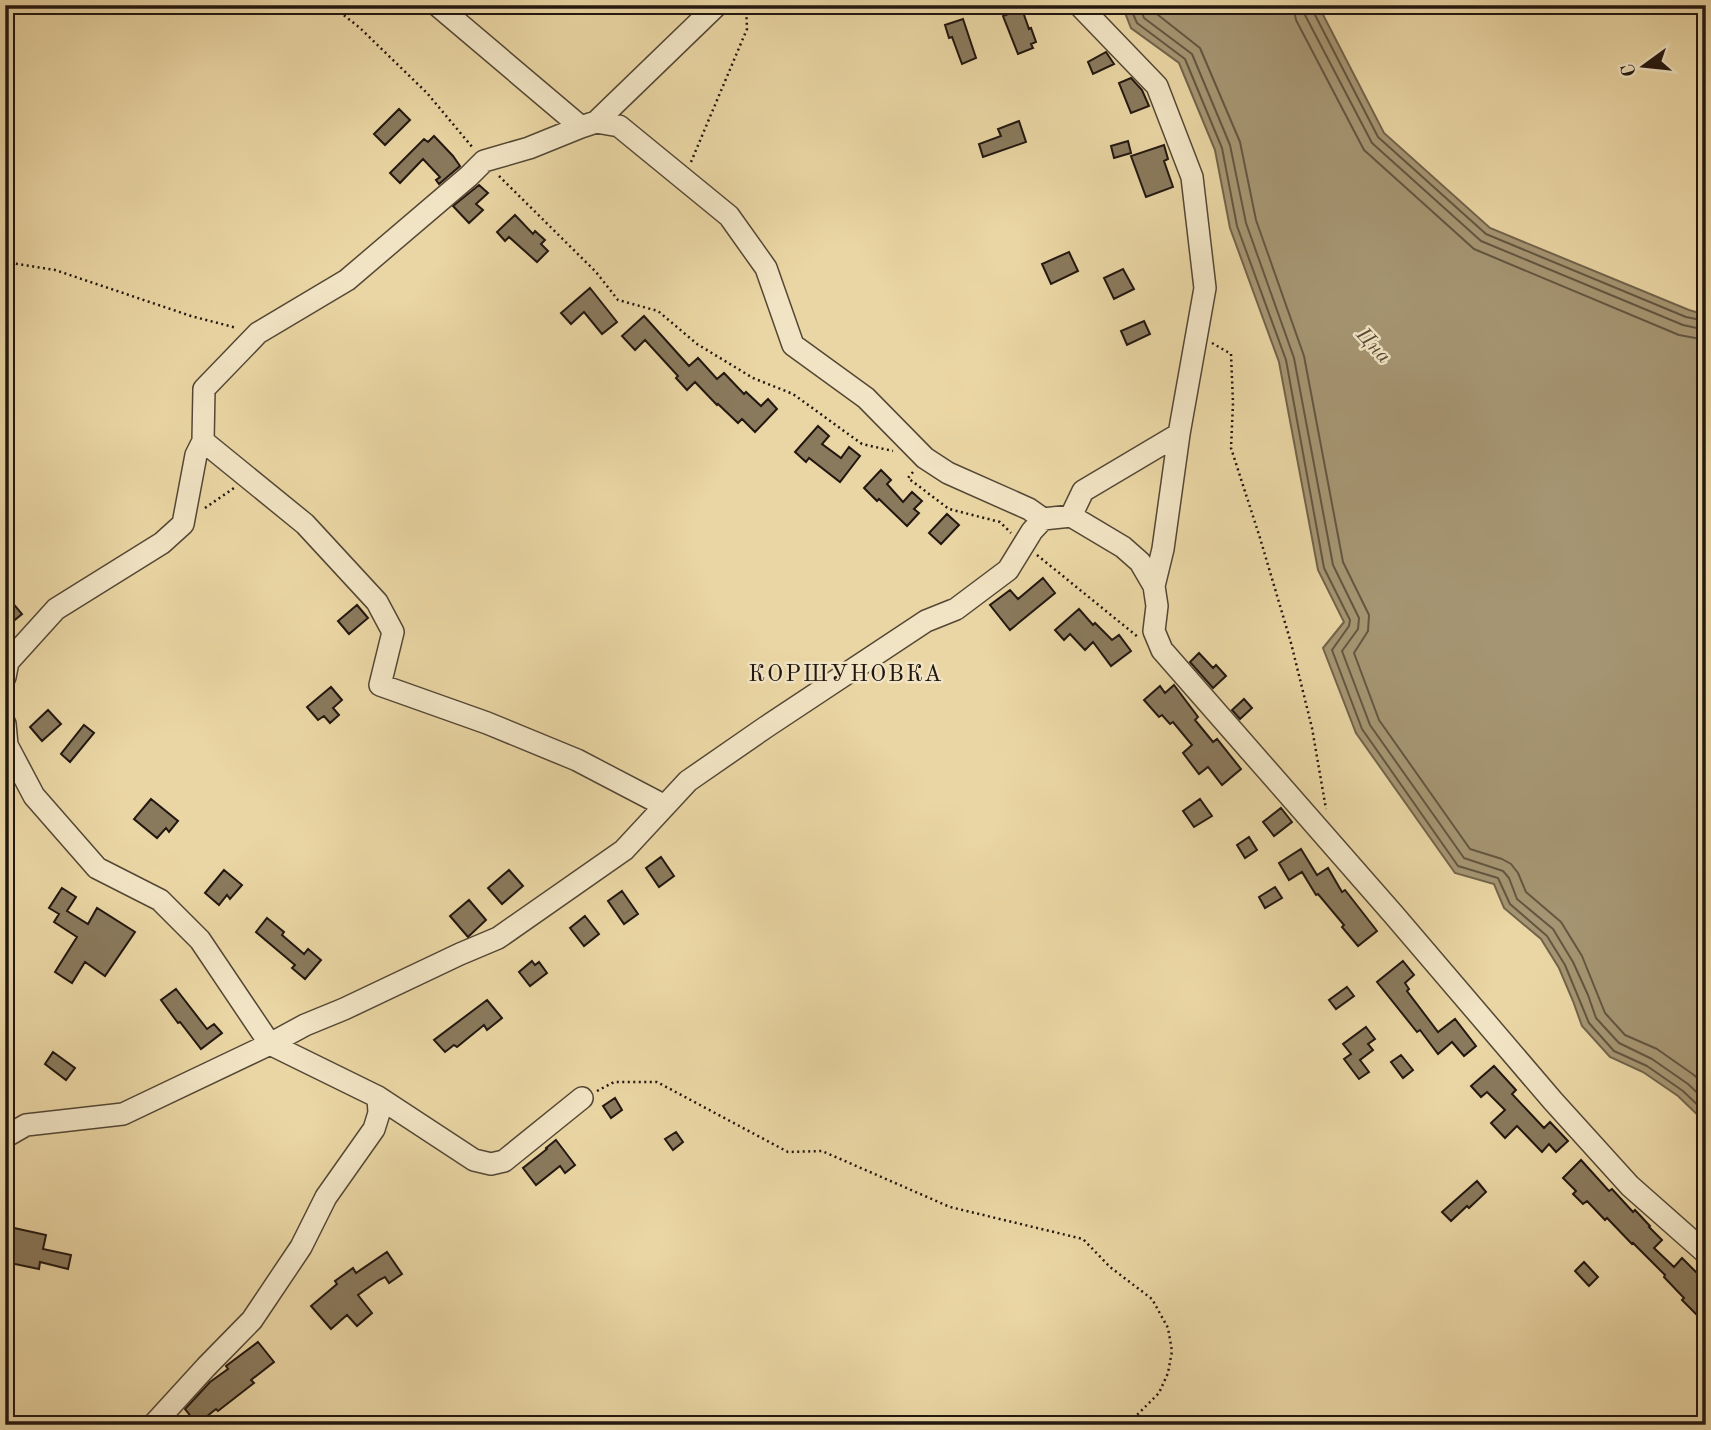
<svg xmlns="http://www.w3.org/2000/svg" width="1711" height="1430" font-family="'Old Standard TT',serif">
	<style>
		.water { fill: #a69572; stroke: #71634b; stroke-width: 2 }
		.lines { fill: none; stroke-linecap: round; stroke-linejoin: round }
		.shore { stroke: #645641; stroke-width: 2 }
		.building { fill: #8a7a5d; stroke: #221710; stroke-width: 2 }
		.minor-casing { stroke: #544735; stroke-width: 24 }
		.path { stroke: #221710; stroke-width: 2.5; stroke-dasharray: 2 3.5; stroke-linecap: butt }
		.minor { stroke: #f1e4c4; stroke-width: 21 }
		.labels { text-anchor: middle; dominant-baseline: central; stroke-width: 5; stroke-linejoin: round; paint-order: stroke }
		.water-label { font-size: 21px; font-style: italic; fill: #574937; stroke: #f1e4c4 }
		.quarter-label { font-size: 23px; letter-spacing: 2px; fill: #221710; stroke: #f1e4c4 }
	</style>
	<rect width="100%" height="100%" fill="#ead6a4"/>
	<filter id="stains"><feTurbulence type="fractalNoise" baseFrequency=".00286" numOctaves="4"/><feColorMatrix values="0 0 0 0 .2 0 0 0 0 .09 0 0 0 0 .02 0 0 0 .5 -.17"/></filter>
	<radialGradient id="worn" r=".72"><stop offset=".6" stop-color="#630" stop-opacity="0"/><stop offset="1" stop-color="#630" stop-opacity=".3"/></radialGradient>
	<!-- water -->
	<path class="water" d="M 1122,5 L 1318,5 L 1384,133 L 1490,228 L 1689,310 L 1706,315 L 1706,1123 L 1678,1096 L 1643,1072 L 1610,1057 L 1582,1026 L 1573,1001 L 1559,968 L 1541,939 L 1504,908 L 1494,884 L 1455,873 L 1356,733 L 1323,648 L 1344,622 L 1318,570 L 1279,362 L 1230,228 L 1215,150 L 1179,63 L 1131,28 Z"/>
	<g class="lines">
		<!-- shore -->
		<path class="shore" d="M 1129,5 L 1137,23 L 1185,59 L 1222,148 L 1237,226 L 1286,360 L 1324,568 L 1350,620 L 1349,626 L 1332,650 L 1362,729 L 1458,866 L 1498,878 L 1510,904 L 1547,936 L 1565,965 L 1589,1023 L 1614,1051 L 1647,1066 L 1683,1091 L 1706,1113
			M 1139,5 L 1144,18 L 1192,54 L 1230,145 L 1246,223 L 1294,358 L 1333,565 L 1359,618 L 1358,629 L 1342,651 L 1370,725 L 1464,858 L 1503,871 L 1509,878 L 1517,899 L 1553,929 L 1573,962 L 1588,995 L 1596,1018 L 1619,1043 L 1652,1059 L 1688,1084 L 1706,1101
			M 1150,5 L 1153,11 L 1200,48 L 1240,142 L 1256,220 L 1304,356 L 1343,562 L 1369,615 L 1368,631 L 1354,653 L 1379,720 L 1470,849 L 1502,859 L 1511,864 L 1518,873 L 1526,892 L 1561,922 L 1582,956 L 1605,1013 L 1625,1035 L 1657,1049 L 1694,1075 L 1706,1086
			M 1293,5 L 1296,20 L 1364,150 L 1474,249 L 1679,335 L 1706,340
			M 1303,5 L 1305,15 L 1372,143 L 1481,241 L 1683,325 L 1706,330
			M 1312,5 L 1313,11 L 1378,137 L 1486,234 L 1686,317 L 1706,321"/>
	</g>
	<!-- building -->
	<path class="building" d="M 1022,9 L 1029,29 L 1031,28 L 1036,42 L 1031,44 L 1033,48 L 1018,54 L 1003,16 Z
		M 963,19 L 976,58 L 962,64 L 952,37 L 949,38 L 945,25 Z
		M 1106,52 L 1114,64 L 1093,74 L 1088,62 Z
		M 1131,78 L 1142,90 L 1149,106 L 1131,113 L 1119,83 Z
		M 399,109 L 410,120 L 385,145 L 374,134 Z
		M 1019,121 L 1026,142 L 983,157 L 979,144 L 1001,136 L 998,129 Z
		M 434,136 L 453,156 L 460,166 L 439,184 L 436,180 L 440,177 L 423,159 L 400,183 L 390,173 L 424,139 L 428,142 Z
		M 1128,141 L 1131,153 L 1114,158 L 1111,146 Z
		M 1164,145 L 1168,159 L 1164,161 L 1173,187 L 1146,197 L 1131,156 Z
		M 479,185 L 488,193 L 476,204 L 483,210 L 469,223 L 453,206 Z
		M 515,215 L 533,234 L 535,231 L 545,240 L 541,244 L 548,251 L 537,262 L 509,237 L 505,241 L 497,232 Z
		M 1069,252 L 1078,271 L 1051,284 L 1042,264 Z
		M 1123,269 L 1134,289 L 1114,299 L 1104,278 Z
		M 590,288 L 617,322 L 602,334 L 584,312 L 571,324 L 561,313 Z
		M 644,316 L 689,366 L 698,358 L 717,379 L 724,373 L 744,394 L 746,392 L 761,406 L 768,399 L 777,409 L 755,432 L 742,419 L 738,423 L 718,404 L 717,405 L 695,382 L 687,390 L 676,378 L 678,376 L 645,340 L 635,350 L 622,336 Z
		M 1144,321 L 1150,334 L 1127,345 L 1121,331 Z
		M 818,426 L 829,436 L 822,444 L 841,458 L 849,447 L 860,456 L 840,482 L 809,458 L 806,462 L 795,452 Z
		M 881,470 L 891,480 L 887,484 L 903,502 L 912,492 L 922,501 L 914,509 L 919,513 L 907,526 L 879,499 L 877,501 L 864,488 Z
		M 947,514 L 959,525 L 941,544 L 929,533 Z
		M 1043,578 L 1055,593 L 1010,630 L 990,605 L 1010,590 L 1018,599 Z
		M 5,594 L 22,614 L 5,628 Z
		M 357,605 L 368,618 L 349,634 L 338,621 Z
		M 1079,609 L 1093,625 L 1095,623 L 1112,640 L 1119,635 L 1131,651 L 1111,666 L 1093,642 L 1085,650 L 1070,634 L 1064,640 L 1055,630 Z
		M 1199,653 L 1213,668 L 1216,665 L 1226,676 L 1213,688 L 1190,662 Z
		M 1174,685 L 1198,717 L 1195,720 L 1213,742 L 1217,739 L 1241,769 L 1222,785 L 1208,767 L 1199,774 L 1183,753 L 1192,745 L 1173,722 L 1170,724 L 1162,715 L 1159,717 L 1144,700 L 1160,686 L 1165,693 Z
		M 331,687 L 342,700 L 333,708 L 339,715 L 330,723 L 324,716 L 318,720 L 307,707 Z
		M 1244,699 L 1252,708 L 1240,719 L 1232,710 Z
		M 48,710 L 61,724 L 42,741 L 30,727 Z
		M 84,725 L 94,733 L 70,762 L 61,754 Z
		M 151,799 L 178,821 L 169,832 L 166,828 L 157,838 L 134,819 Z
		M 1200,799 L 1212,816 L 1194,827 L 1183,811 Z
		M 1281,808 L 1292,822 L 1274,836 L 1263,822 Z
		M 1249,837 L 1257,850 L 1245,858 L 1237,845 Z
		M 1301,849 L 1317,875 L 1328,868 L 1342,892 L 1345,890 L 1377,931 L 1358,946 L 1342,927 L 1344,925 L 1318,894 L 1316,895 L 1302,872 L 1289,880 L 1279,863 Z
		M 661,857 L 674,876 L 659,887 L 646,868 Z
		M 224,870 L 242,885 L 230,899 L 227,895 L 219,905 L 205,893 Z
		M 509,870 L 523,886 L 502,904 L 488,888 Z
		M 1275,887 L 1282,898 L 1265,908 L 1259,897 Z
		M 62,888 L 76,897 L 67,911 L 88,924 L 97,908 L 135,932 L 105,976 L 85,962 L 72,983 L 55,972 L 77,937 L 54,922 L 59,914 L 49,908 Z
		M 622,891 L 638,914 L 624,924 L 608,901 Z
		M 469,900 L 486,920 L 468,937 L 450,916 Z
		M 585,916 L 599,934 L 584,946 L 570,928 Z
		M 267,918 L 284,932 L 282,935 L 304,954 L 308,949 L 321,960 L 305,979 L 292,968 L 295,965 L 256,932 Z
		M 532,961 L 535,965 L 539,962 L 547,973 L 530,986 L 519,972 Z
		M 1403,961 L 1414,975 L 1405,983 L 1409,989 L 1407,991 L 1438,1032 L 1455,1019 L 1476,1046 L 1464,1056 L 1452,1042 L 1438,1054 L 1420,1030 L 1417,1032 L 1377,982 Z
		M 1347,987 L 1354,996 L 1336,1009 L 1329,1000 Z
		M 176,989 L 207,1029 L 214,1024 L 222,1033 L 201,1049 L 180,1022 L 178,1023 L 161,1000 Z
		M 487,1000 L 502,1018 L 487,1030 L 484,1025 L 457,1047 L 454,1045 L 445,1052 L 434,1040 Z
		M 1366,1027 L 1375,1039 L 1368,1044 L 1373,1050 L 1360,1060 L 1369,1072 L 1359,1079 L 1344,1059 L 1351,1054 L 1343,1044 Z
		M 53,1052 L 75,1068 L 66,1080 L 45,1064 Z
		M 1401,1055 L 1413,1070 L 1403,1078 L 1391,1062 Z
		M 1494,1066 L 1516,1090 L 1512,1094 L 1544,1128 L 1550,1122 L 1568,1141 L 1556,1152 L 1549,1144 L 1542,1152 L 1517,1126 L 1505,1138 L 1491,1123 L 1505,1110 L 1487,1092 L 1481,1097 L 1471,1086 Z
		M 615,1098 L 622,1110 L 611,1118 L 603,1106 Z
		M 676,1132 L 683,1142 L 673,1150 L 665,1139 Z
		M 556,1140 L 575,1165 L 565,1173 L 560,1166 L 536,1185 L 523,1168 L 547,1149 L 546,1148 Z
		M 1581,1160 L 1609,1191 L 1612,1189 L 1633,1212 L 1635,1210 L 1650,1226 L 1649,1227 L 1662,1240 L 1654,1248 L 1674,1267 L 1682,1258 L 1706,1282 L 1706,1312 L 1700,1318 L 1682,1300 L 1684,1298 L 1664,1277 L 1665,1275 L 1633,1243 L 1632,1244 L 1607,1218 L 1605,1220 L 1587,1201 L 1583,1204 L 1573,1194 L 1576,1191 L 1563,1178 Z
		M 1477,1181 L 1486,1192 L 1469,1208 L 1467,1206 L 1451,1221 L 1442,1212 Z
		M 5,1226 L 46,1235 L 43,1249 L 71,1255 L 68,1269 L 40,1262 L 39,1269 L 5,1262 Z
		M 387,1252 L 402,1274 L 389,1283 L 385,1277 L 379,1280 L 358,1295 L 372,1313 L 357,1326 L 347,1315 L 331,1329 L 311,1306 L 337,1284 L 335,1281 L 353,1268 L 356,1273 Z
		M 1584,1262 L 1598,1277 L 1589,1286 L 1575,1271 Z
		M 258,1342 L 274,1362 L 251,1380 L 254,1383 L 218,1411 L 216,1409 L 197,1424 L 185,1409 L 210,1382 L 228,1369 L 226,1366 Z"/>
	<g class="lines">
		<defs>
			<path id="minor" d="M 437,5 L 581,127 L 596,122 L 619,126 L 729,216 L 766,268 L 793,345 L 866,398 L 925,458 L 948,473 L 1029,509 L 1043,519 L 1071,516 L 1123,547 L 1140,562 L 1154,586
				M 1079,5 L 1157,86 L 1192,177 L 1205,288 L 1179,434 L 1163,549 L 1154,586 L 1157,606 L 1154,631 L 1162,650 L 1394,915 L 1553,1101 L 1630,1186 L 1706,1253
				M 596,122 L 717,5
				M 203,441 L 305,524 L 377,602 L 393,632 L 380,685 L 487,723 L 577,760 L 665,806
				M 1071,516 L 1083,491 L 1179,434
				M 5,677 L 8,662 L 56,609 L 162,543 L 183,524 L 196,455 L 203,441 L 204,389 L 258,333 L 347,280 L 469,176 L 484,161 L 529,148 L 581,127
				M 5,724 L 7,745 L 34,796 L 97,868 L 160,900 L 200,940 L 270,1044 L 378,1097 L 474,1160 L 491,1164 L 504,1161 L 582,1098
				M 5,1137 L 26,1125 L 123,1114 L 270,1044 L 305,1025 L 344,1009 L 460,954 L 498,938 L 624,850 L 688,781 L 766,727 L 926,621 L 956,609 L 1008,570 L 1032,531 L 1043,519
				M 153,1425 L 206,1367 L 252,1320 L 301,1247 L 326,1197 L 374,1129 L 379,1113 L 378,1097"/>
		</defs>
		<!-- minor casing -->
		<use href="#minor" class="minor-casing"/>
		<!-- path -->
		<path class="path" d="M 331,5 L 360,28 L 427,93 L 473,148
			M 691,162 L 747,29 L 746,5
			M 499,176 L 596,272 L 618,300 L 658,311 L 697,344 L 753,378 L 793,394 L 862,444 L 893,451
			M 5,262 L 55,270 L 191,316 L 237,328
			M 1212,343 L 1231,354 L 1233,403 L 1231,448 L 1260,538 L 1291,643 L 1312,728 L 1326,809
			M 913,472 L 908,478 L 949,509 L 1000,522 L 1011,533
			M 205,508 L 234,488
			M 1037,555 L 1138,637
			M 597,1091 L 614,1082 L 657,1082 L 788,1152 L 822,1151 L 950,1207 L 1083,1239 L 1110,1267 L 1152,1299 L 1168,1328 L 1172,1351 L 1168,1373 L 1159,1393 L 1127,1425"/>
		<!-- minor -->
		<use href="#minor" class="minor"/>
	</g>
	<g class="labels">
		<!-- water labels -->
		<g class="water-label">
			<text transform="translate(1373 346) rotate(47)">Цна</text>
		</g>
		<!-- quarter labels -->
		<g class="quarter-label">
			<text x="846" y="674">КОРШУНОВКА</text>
		</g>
	</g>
	<!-- margin -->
	<rect width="1711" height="1430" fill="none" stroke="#ead6a4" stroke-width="28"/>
	<rect x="7" y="7" width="1697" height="1416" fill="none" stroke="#221710" stroke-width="3.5"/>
	<rect x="14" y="14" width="1683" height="1402" fill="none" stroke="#221710" stroke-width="2"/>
	<!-- north arrow -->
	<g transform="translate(1644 66) rotate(255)" stroke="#f1e4c4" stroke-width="5" paint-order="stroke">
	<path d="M0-5L12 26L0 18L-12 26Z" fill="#221710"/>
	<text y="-10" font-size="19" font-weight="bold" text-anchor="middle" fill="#221710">С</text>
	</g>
	<rect width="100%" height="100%" filter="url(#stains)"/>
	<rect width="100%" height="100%" fill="url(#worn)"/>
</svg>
